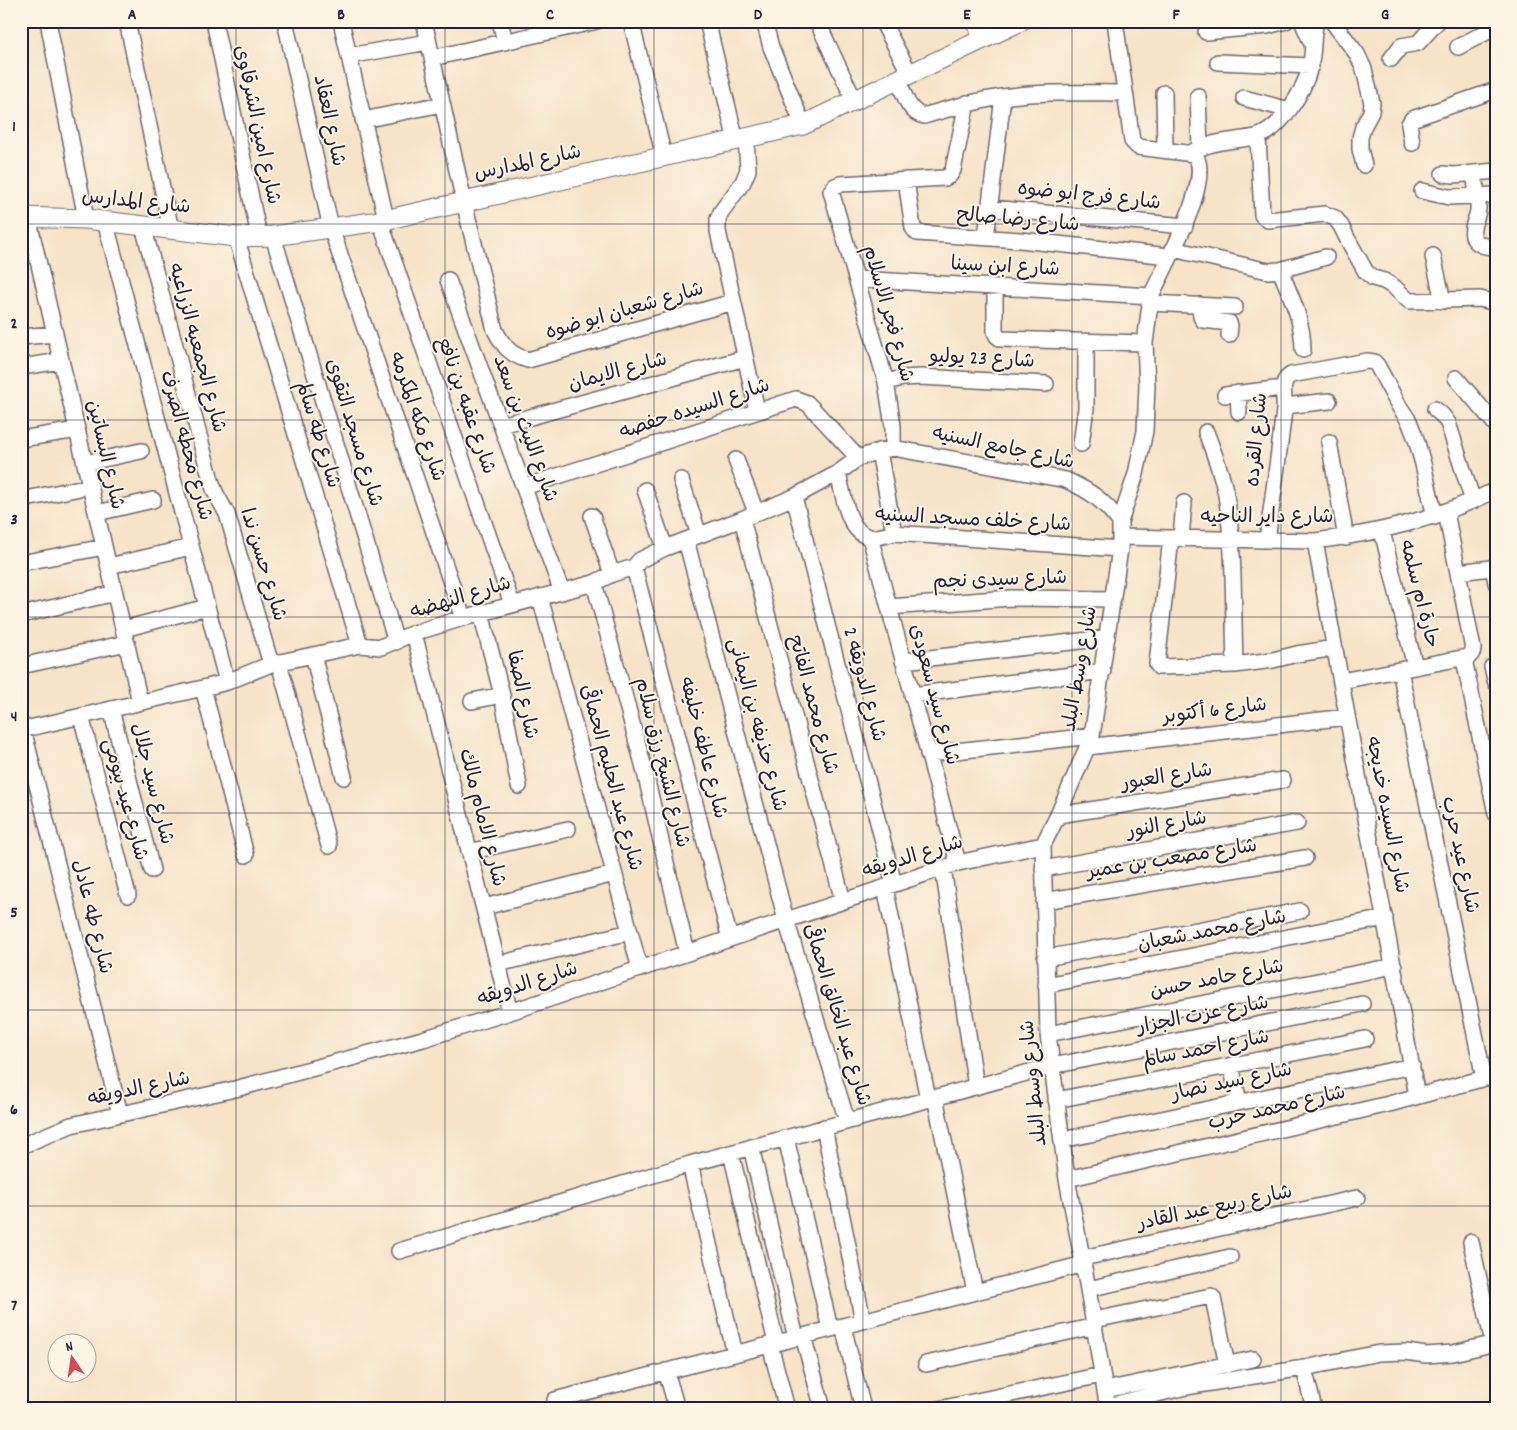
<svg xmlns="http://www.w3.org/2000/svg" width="1517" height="1430" font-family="Dekko,'Playpen Sans Arabic',sans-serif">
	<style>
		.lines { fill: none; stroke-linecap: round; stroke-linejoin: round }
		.minor-casing { stroke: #6c666c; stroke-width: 18 }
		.tertiary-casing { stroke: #6c666c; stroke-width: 21 }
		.minor { stroke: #fff; stroke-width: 15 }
		.tertiary { stroke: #fff; stroke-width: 19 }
		.grid { fill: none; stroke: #22223b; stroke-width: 1; stroke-opacity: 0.55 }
		.labels { text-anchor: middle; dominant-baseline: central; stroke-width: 4; stroke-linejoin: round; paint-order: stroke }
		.street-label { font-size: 20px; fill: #22223b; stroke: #fcf5e5 }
		.neatline { fill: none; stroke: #22223b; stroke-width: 2 }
		.grid-label { font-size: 16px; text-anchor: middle; font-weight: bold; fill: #22223b }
	</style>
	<rect width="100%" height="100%" fill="#fcf5e5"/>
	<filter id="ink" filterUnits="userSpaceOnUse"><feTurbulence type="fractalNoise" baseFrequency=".02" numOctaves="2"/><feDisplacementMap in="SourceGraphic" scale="10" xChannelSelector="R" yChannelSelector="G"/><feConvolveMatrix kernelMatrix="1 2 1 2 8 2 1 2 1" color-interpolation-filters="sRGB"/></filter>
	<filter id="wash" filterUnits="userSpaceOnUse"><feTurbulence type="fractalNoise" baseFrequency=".0096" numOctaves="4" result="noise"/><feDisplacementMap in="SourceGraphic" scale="20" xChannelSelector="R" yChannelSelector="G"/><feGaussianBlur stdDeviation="1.12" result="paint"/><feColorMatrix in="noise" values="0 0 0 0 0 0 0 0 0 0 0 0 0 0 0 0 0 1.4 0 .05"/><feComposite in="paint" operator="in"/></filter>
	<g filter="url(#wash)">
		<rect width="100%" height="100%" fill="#f6e3c8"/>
	</g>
	<g filter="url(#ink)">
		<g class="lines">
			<defs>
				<path id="minor" d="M 48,21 L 86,219
					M 127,21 L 171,230
					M 214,21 L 259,236
					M 285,21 L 331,228 L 463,618
					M 341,21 L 386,219
					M 424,21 L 464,202 L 495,330 C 503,346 510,355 528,360 L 733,302
					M 500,21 L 505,42
					M 631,21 L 664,157
					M 707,21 L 736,141
					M 764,21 L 771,47 L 803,125
					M 817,21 L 854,100
					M 882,21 L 910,74
					M 974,21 L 982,40
					M 1302,21 L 1312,44
					M 1332,21 L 1357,54 L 1364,69 L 1372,103 L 1371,112 L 1363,127 L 1360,138 L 1360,149 L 1364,165
					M 1206,32 L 1267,26 L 1286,21
					M 1458,47 L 1496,27
					M 349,56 L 428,42
					M 432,58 L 597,21
					M 1391,59 L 1401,46 L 1418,43 L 1438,21
					M 1218,62 L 1311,66
					M 898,79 C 904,93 908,113 924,116 C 950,108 976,101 1002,97 C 1043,91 1084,93 1125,93
					M 1164,93 L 1165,150
					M 1198,96 L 1200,147
					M 1244,98 L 1289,110
					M 363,120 L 442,104
					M 1258,137 L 1262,215 L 1268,220 L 1325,214 L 1335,218 L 1341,226 L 1348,240 L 1366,272 L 1373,278 L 1384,281 L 1394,287 L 1409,301 L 1480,299 L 1496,303
					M 746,138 L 748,170 L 743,182 L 721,212 L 718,219 L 718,231 L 757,411
					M 1412,143 L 1409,124 L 1412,119 L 1496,90
					M 1191,153 C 1209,141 1234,141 1255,137 C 1280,132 1304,91 1310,67 C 1314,52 1312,36 1316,21
					M 1474,173 C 1475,185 1479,198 1478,209 C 1478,216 1474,221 1473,228 C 1470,244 1484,247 1496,247
					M 1443,174 L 1454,175 L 1496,171
					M 906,180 L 913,228 L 917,233 L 1020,240 L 1169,256
					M 1422,191 L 1449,197 L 1496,195
					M 990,208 L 1185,226
					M 28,217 L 140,702
					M 105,221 L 227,682
					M 380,221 L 512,604
					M 143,226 L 211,480 L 215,492 L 227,514 L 271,664
					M 273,236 L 396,642
					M 236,237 L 360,645
					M 986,237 L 1003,97
					M 1173,249 L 1268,271 L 1280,270 L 1326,257
					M 1433,256 L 1443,301
					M 1280,270 C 1291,296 1303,321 1303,350
					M 857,279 L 1151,296
					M 448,280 L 562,592
					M 995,287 L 995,332 L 997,336 L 1001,339 L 1145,343
					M 1149,303 L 1235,307
					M 1200,305 L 1201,317 L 1203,320 L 1229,323 L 1230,326 L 1229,335
					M 21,337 L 55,334
					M 21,367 L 61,361
					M 1456,378 L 1496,425
					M 886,382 L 903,378 L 921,377 L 1046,384
					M 1238,393 L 1239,412
					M 1225,395 L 1283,388
					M 1285,406 L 1329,401
					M 1435,409 L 1442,415 L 1448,423 L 1473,501
					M 501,425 L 745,358
					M 1206,432 C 1214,453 1222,473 1226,495 C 1235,550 1233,609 1235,665
					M 21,439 L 77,430
					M 1329,442 L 1346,538
					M 1081,444 L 1086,408 L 1086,342
					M 893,448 L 893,426 L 886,382 L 831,191 L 835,186 L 840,184 L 945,178 L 950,175 L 953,170 L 967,103
					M 879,451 L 894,533
					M 736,460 L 756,512
					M 85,463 L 141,451
					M 838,473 C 843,492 847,533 870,537 C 878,538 886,535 894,533 L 1120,549
					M 681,480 L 699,535
					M 524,487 L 796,399 L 807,403 L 811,407 L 858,458
					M 645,490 L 665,548
					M 794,497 L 894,884
					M 21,500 L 90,486
					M 1446,512 L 1473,649 C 1473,656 1465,657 1465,664 L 1496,814
					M 97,513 L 153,500
					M 592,516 L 612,574
					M 742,519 L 843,901
					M 1382,531 L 1415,667
					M 870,537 L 958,863
					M 1121,537 L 1315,541 C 1380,533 1437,519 1496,490
					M 1171,538 L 1157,664 L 1159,667 L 1235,665 L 1273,660 L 1297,654 L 1335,648
					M 1181,538 L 1184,503
					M 686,540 L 786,920 L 847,1121
					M 1267,540 C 1273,497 1279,453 1284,410 C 1286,397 1278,382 1291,375 L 1367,361 L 1374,362 L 1377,365 L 1399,406 L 1409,421 L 1416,439 L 1423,464 L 1435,517
					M 1315,541 L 1417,1096
					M 21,563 L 104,547
					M 109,566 L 191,547
					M 634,567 L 730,939
					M 1458,572 L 1491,568 L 1494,571 L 1496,583
					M 594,583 L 644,768 L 687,953
					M 540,597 L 640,969
					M 889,607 L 1011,598 L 1113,599
					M 481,613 L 502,695 L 519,786
					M 21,615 L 115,593
					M 124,629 L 207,607
					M 414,633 L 510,1012
					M 313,655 L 344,777
					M 903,661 L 1107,638
					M 279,663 L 329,846
					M 21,666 L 127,643
					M 1492,667 L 1496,683
					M 1400,670 L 1484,1078
					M 1341,681 L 1467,657
					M 203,688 L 246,855
					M 912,695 L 1103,671
					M 472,701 L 502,695
					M 111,709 L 152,870
					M 81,716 L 128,895
					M 23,729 L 120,1114
					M 21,730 L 203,688 L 227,682 L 271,664 L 360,645 L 381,647 L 414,633 L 463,618 L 594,583 L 612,574 L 634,567 L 640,560 L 665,548 L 742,519 L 794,497 L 838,473 L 858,458 L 879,451 L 893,448 L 1066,480 C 1092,492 1103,500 1120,522
					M 1087,747 L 1347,717
					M 928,754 L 1092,736
					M 1058,815 L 1283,780
					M 469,852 L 568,829
					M 943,868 L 976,1087
					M 1043,869 L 1297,823
					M 885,887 L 928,1099
					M 1044,901 L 1305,858
					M 484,907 L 614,874
					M 1045,958 L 1300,911
					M 498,964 L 630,932
					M 1046,985 L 1385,918
					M 1048,1034 L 1394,966
					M 1231,1065 L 1239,1102
					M 935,1097 L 975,1292
					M 1056,1100 L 1365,1039
					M 824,1127 L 863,1321
					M 786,1138 L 830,1329
					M 1062,1140 L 1412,1066
					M 21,1146 L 71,1125 L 235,1089 L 423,1039 L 510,1012 L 958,863 L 1043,845
					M 751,1147 L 796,1338
					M 731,1153 L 776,1343
					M 690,1164 L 735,1354
					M 1067,1179 L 1389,1104 L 1496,1075
					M 1471,1242 L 1493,1343
					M 399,1251 L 690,1164 L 1052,1066 L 1362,1004
					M 1083,1258 L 1357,1198
					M 1088,1289 L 1230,1257
					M 1094,1320 L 1211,1296 L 1213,1298 L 1227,1365
					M 843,1326 L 863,1409
					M 803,1336 L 823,1409
					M 770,1345 L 787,1409
					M 926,1364 L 1095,1326
					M 1304,1368 L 1314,1409
					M 666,1371 L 677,1409
					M 1105,1390 L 1253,1359
					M 555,1400 L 1084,1264
					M 1108,1406 L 1186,1387 L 1304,1368 L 1379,1353 L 1406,1352 L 1426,1355 L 1453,1353 L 1496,1343
					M 939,1409 L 1102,1375
					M 1108,1409 L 1088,1289 L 1067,1179 L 1052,1066 L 1048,1034 L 1043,845 L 1058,815 L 1092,736 L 1120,549 L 1120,522 L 1136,474 L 1145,431 L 1147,386 L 1145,343 L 1151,296 C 1162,271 1216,177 1194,154 L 1138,147 L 1132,141 L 1115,21"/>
				<path id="tertiary" d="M 21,217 L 86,219 L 236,237 L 273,236 L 380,221 L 803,125 L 1021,21"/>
			</defs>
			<!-- minor casing -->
			<use href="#minor" class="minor-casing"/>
			<!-- tertiary casing -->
			<use href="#tertiary" class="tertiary-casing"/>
			<!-- minor -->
			<use href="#minor" class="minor"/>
			<!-- tertiary -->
			<use href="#tertiary" class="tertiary"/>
		</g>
	</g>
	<!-- grid -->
	<path class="grid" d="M 236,21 L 236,1409M 445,21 L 445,1409M 654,21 L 654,1409M 863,21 L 863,1409M 1072,21 L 1072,1409M 1281,21 L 1281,1409M 21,224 L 1496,224M 21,420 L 1496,420M 21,617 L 1496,617M 21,813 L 1496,813M 21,1010 L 1496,1010M 21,1206 L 1496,1206"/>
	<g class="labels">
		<!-- street labels -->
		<g class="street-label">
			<text transform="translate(328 121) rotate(78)">شارع العقاد</text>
			<text transform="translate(256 125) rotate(78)">شارع امين الشرقاوى</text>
			<text transform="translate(528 164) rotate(-12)">شارع المدارس</text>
			<text transform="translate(1089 197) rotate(6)">شارع فرج ابو ضوه</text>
			<text transform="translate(136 203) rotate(6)">شارع المدارس</text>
			<text transform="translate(1018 221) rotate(5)">شارع رضا صالح</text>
			<text transform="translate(1005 268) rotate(3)">شارع ابن سينا</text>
			<text transform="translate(625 312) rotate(-16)">شارع شعبان ابو ضوه</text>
			<text transform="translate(887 314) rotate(74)">شارع فجر الاسلام</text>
			<text transform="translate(196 348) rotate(75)">شارع الجمعيه الزراعيه</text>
			<text transform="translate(982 360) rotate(3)">شارع 23 يوليو</text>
			<text transform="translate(618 373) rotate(-15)">شارع الايمان</text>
			<text transform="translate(465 406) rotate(71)">شارع عقبه بن نافع</text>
			<text transform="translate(695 410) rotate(-18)">شارع السيده حفصه</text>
			<text transform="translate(416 417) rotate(71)">شارع مكه المكرمه</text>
			<text transform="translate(524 429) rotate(70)">شارع الليث بن سعد</text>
			<text transform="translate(353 433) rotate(73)">شارع مسجد التقوى</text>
			<text transform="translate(317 435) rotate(73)">شارع طه سالم</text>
			<text transform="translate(1258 440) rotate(-85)">شارع القرده</text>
			<text transform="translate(185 446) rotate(75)">شارع محطه الصرف</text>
			<text transform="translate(1003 449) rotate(12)">شارع جامع السنيه</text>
			<text transform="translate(104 455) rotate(77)">شارع البساتين</text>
			<text x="1267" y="518">شارع داير الناحيه</text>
			<text transform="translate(973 521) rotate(3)">شارع خلف مسجد السنيه</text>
			<text transform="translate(262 565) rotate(73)">شارع حسن ندا</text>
			<text transform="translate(1000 581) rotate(-2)">شارع سيدى نجم</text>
			<text transform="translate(1418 594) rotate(76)">حارة ام سلمه</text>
			<text transform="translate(461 599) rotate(-17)">شارع النهضه</text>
			<text transform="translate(1081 669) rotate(-80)">شارع وسط البلد</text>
			<text transform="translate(863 685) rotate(75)">شارع الدويقه 2</text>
			<text transform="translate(521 695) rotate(78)">شارع الصفا</text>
			<text transform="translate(933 695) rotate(75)">شارع سيد سعودى</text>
			<text transform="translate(812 705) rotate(75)">شارع محمد الفاتح</text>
			<text transform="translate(1215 712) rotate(-7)">شارع 6 أكتوبر</text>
			<text transform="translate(756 725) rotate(75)">شارع حذيفه بن اليمانى</text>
			<text transform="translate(702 748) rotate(76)">شارع عاطف خليفه</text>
			<text transform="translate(661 763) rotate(76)">شارع الشيخ رزق سلام</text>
			<text transform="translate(610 778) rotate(75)">شارع عبد الحليم الحماقى</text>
			<text transform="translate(1167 778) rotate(-9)">شارع العبور</text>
			<text transform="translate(151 784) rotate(76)">شارع سيد جلال</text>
			<text transform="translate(124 800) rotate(75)">شارع عيد بيومى</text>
			<text transform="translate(1386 815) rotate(79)">شارع السيده خديجه</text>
			<text transform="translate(481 818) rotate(76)">شارع الامام مالك</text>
			<text transform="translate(1167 826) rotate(-10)">شارع النور</text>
			<text transform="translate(1459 855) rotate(78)">شارع عيد حرب</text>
			<text transform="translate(913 858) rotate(-17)">شارع الدويقه</text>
			<text transform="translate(1172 860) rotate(-9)">شارع مصعب بن عمير</text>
			<text transform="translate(91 917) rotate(76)">شارع طه عادل</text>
			<text transform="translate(1212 932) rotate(-11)">شارع محمد شعبان</text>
			<text transform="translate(1217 980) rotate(-11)">شارع حامد حسن</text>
			<text transform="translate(528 985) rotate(-18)">شارع الدويقه</text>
			<text transform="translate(836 1015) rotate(73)">شارع عبد الخالق الحماقى</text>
			<text transform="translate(1203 1016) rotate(-11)">شارع عزت الجزار</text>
			<text transform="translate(1206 1050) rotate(-11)">شارع احمد سالم</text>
			<text transform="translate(1035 1083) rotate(-96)">شارع وسط البلد</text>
			<text transform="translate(1232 1083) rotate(-12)">شارع سيد نصار</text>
			<text transform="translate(139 1090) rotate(-12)">شارع الدويقه</text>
			<text transform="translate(1277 1109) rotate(-13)">شارع محمد حرب</text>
			<text transform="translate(1215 1209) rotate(-12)">شارع ربيع عبد القادر</text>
		</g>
	</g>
	<!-- margin -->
	<rect width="1517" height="1430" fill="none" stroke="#fcf5e5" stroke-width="55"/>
	<!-- north arrow -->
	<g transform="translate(72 1358) rotate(347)"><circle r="24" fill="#fcf5e5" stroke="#a5a1a1"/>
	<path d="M0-4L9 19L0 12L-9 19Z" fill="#d1495b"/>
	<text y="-8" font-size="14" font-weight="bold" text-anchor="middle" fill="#22223b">N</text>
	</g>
	<rect x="28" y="28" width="1462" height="1374" class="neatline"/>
	<g class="grid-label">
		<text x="132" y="19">A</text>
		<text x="341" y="19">B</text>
		<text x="550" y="19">C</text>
		<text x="758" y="19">D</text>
		<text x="967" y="19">E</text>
		<text x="1176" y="19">F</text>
		<text x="1385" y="19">G</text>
		<text x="14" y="131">1</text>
		<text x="14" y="328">2</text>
		<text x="14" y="524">3</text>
		<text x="14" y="721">4</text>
		<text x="14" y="917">5</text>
		<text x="14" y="1114">6</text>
		<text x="14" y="1310">7</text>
	</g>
</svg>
